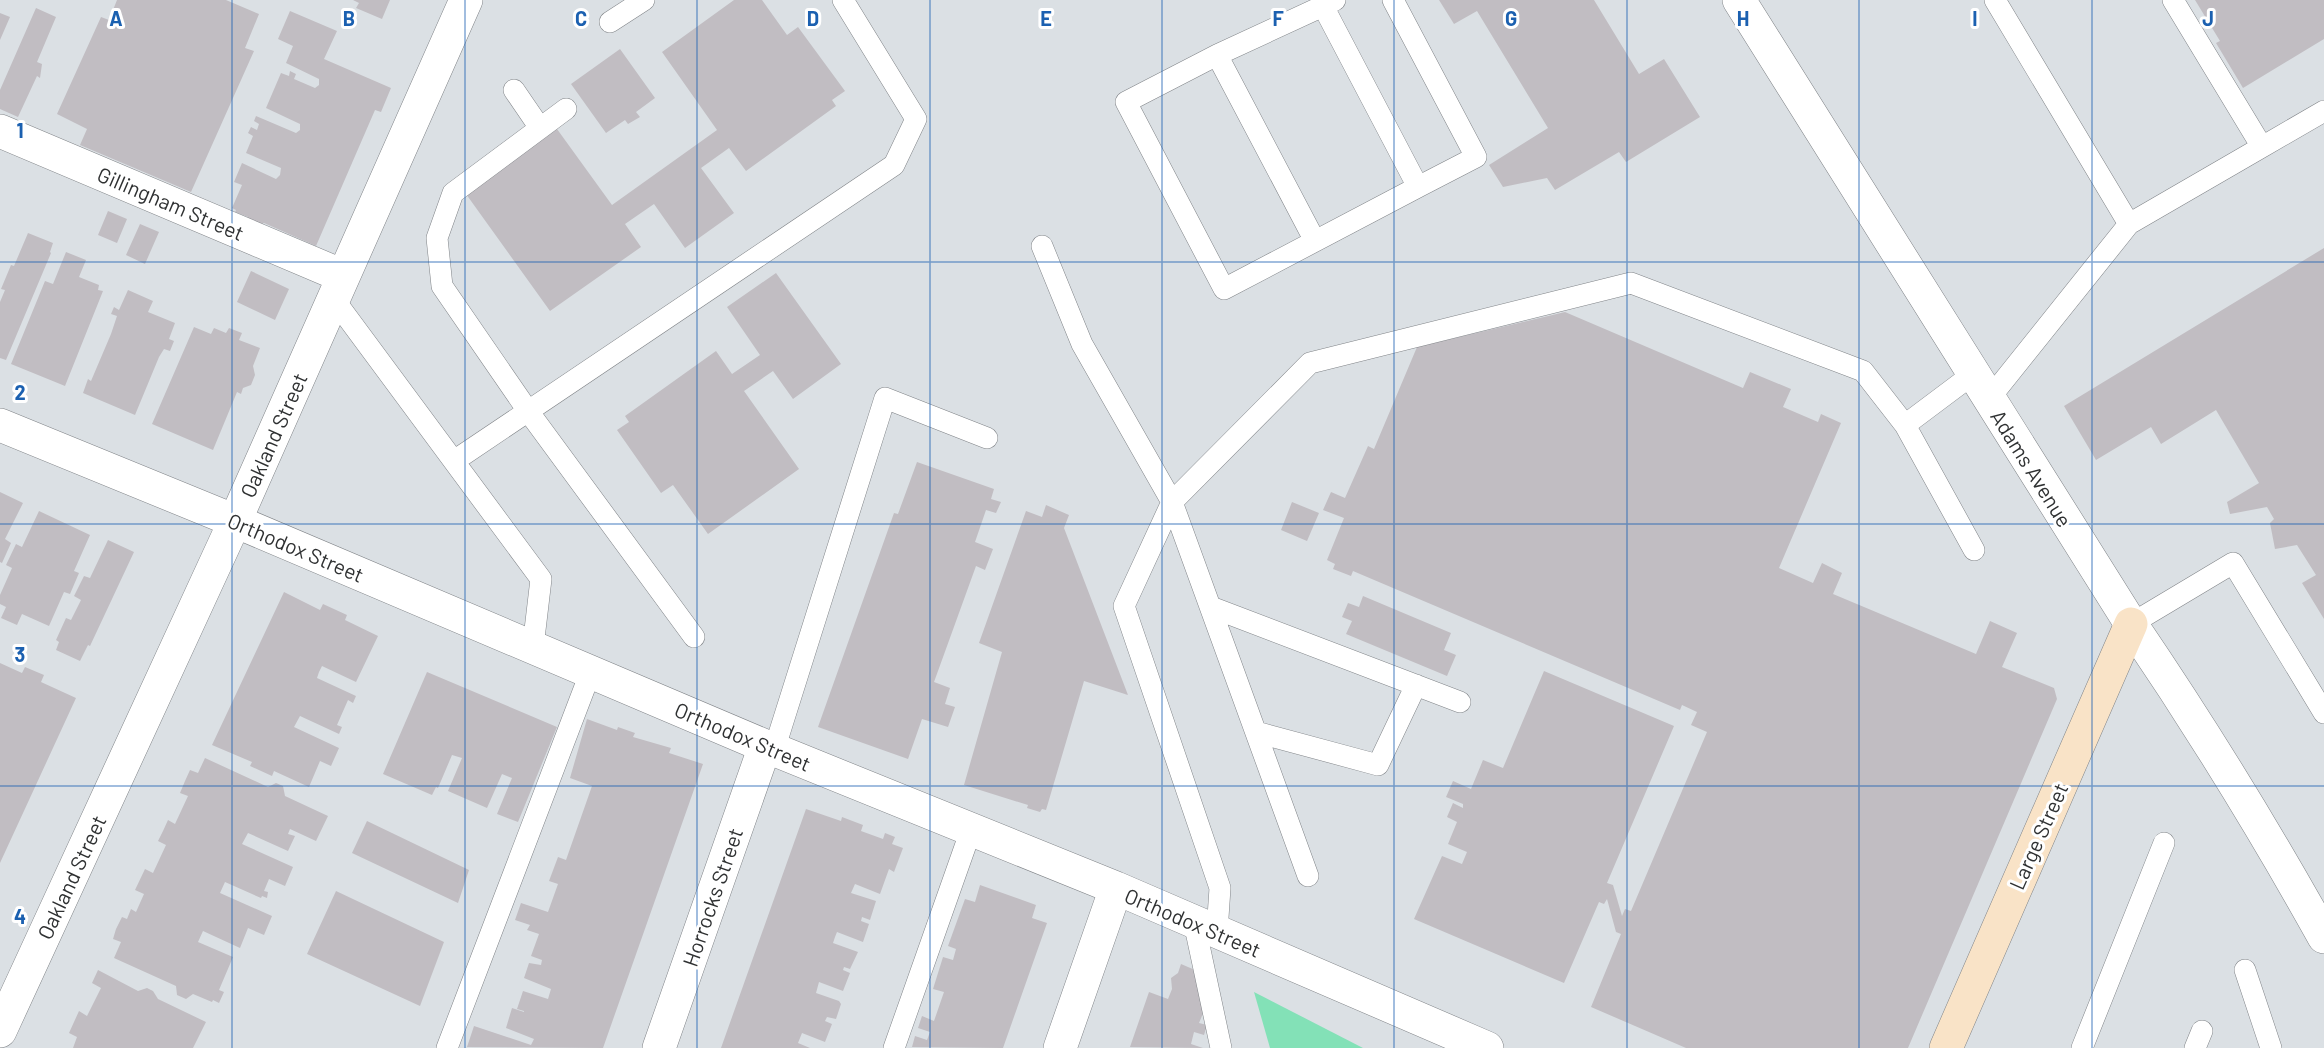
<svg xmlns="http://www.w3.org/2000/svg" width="2324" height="1048" font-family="Barlow,sans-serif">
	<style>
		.green { fill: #83e1b7 }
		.building { fill: #c1bdc2 }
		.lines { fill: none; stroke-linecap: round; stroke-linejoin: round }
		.lane-casing { stroke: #808488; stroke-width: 22 }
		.street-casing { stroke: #808488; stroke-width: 34 }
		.secondary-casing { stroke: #808488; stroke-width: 34 }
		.lane { stroke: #fff; stroke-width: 21 }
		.street { stroke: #fff; stroke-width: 33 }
		.secondary { stroke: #f9e3c7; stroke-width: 33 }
		.grid { fill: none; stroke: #1b60b0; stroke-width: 1.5; stroke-opacity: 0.55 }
		.labels { text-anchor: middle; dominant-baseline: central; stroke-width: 6; stroke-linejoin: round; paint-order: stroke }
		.street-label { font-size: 21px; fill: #2f3132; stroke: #fff }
		.grid-label { font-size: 20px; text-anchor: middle; font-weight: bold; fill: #1b60b0; stroke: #fff; stroke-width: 6; stroke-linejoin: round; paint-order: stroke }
	</style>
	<rect width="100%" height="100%" fill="#dbe0e4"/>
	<!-- green -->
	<path class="green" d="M 1254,992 L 1363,1048 L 1270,1048 Z"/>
	<!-- building -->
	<path class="building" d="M 117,0 L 226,0 L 259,14 L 245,48 L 254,51 L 191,192 L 80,145 L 87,129 L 57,114 L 101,17 L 109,20 Z
		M 353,0 L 390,0 L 382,19 L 356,8 L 359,3 Z
		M 734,0 L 762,0 L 787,35 L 798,27 L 845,91 L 832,100 L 836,106 L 746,171 L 729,148 L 701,168 L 734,213 L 685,248 L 654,204 L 625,224 L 641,247 L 550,311 L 466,194 L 557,129 L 612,205 L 717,130 L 662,52 Z
		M 1439,0 L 1594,0 L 1639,74 L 1664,59 L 1700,117 L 1626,162 L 1619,152 L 1555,190 L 1547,178 L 1503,187 L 1489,165 L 1548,128 L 1477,11 L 1454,24 Z
		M 2195,0 L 2324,0 L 2324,39 L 2243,88 L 2216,43 L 2220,41 Z
		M 36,8 L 56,17 L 37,62 L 42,64 L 40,78 L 37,76 L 18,117 L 0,109 L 0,90 Z
		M 290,11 L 337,31 L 324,59 L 391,88 L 381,112 L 375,110 L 316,246 L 264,223 L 257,226 L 249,223 L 248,217 L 235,212 L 236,210 L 232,208 L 242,185 L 234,182 L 242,163 L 276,179 L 280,175 L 281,168 L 246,153 L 253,136 L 248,133 L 251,127 L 257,130 L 259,124 L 254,121 L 256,116 L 296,133 L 300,130 L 300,124 L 266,108 L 281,73 L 289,76 L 290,71 L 296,74 L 294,79 L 315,88 L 319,85 L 319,79 L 286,63 L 293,46 L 278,39 Z
		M 0,13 L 10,17 L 0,40 Z
		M 620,49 L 655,98 L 636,112 L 640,117 L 628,124 L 625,120 L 606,133 L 571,84 Z
		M 108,211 L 127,219 L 117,243 L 98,235 Z
		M 140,224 L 159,232 L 145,264 L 126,255 Z
		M 28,233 L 53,243 L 50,252 L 51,253 L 6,360 L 0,358 L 0,302 L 5,290 L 1,289 L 11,265 L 14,266 Z
		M 2324,248 L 2324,619 L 2302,583 L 2316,575 L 2297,545 L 2275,549 L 2270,523 L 2274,519 L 2267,507 L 2230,514 L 2227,502 L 2259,483 L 2216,410 L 2161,444 L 2151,427 L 2096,460 L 2064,406 Z
		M 66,252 L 86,260 L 79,277 L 99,285 L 98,290 L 103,291 L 65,386 L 11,364 L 45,281 L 53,284 Z
		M 251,271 L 289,289 L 275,320 L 237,302 Z
		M 776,273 L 841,364 L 793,399 L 773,371 L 744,391 L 799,469 L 708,534 L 673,485 L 661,493 L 617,430 L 629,422 L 625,416 L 716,351 L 732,374 L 760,355 L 727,307 Z
		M 128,290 L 153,301 L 148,312 L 175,323 L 169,339 L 174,341 L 170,351 L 164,349 L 159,357 L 135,415 L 83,393 L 88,379 L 91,381 L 111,334 L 117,316 L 111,314 L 114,307 L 119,310 Z
		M 1565,312 L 1743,388 L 1750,372 L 1791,389 L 1783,407 L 1818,422 L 1821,414 L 1841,423 L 1779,568 L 1813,583 L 1822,563 L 1842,573 L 1833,594 L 1976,654 L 1990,621 L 2017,633 L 2002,667 L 2054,688 L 2057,699 L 1908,1048 L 1686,1048 L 1591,1007 L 1621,934 L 1616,932 L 1607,899 L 1604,904 L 1599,902 L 1564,983 L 1414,919 L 1442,856 L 1462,864 L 1467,852 L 1448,844 L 1457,822 L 1447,817 L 1453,803 L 1463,808 L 1463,804 L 1446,797 L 1453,781 L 1471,789 L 1483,760 L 1503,768 L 1544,671 L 1674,726 L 1607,883 L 1613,885 L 1622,916 L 1625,909 L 1631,911 L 1707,732 L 1691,725 L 1697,712 L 1682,705 L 1680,710 L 1353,571 L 1351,576 L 1333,569 L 1335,564 L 1327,560 L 1344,518 L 1323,510 L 1331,492 L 1345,498 L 1368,446 L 1374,449 L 1417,347 Z
		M 194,327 L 211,334 L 214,328 L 226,333 L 229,328 L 242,333 L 239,340 L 260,348 L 253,366 L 255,375 L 251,385 L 243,388 L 241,394 L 237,392 L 213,450 L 152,424 Z
		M 917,462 L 994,489 L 991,499 L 1001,502 L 996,513 L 986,510 L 975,542 L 993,549 L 985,570 L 976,566 L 934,682 L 950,688 L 945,704 L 955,707 L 948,727 L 922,719 L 908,759 L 818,727 L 894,513 L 898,514 Z
		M 0,492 L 23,503 L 5,539 L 11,543 L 2,563 L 0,562 Z
		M 1292,502 L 1319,513 L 1307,541 L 1281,530 Z
		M 1046,505 L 1069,515 L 1064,528 L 1128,695 L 1084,681 L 1046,810 L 1042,809 L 1040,812 L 1027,808 L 1028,805 L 964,785 L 1002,652 L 979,643 L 1026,511 L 1042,517 Z
		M 39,511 L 90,535 L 74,571 L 79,573 L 70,594 L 64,592 L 49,626 L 22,614 L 17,625 L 1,618 L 6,607 L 0,604 L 0,595 L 12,568 L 6,565 L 16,544 L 22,547 Z
		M 108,540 L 134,552 L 90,646 L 88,645 L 80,661 L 56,650 L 59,642 L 56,640 L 66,618 L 71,620 L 81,600 L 74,596 L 84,576 L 90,578 Z
		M 284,592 L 320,610 L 323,604 L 347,615 L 345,620 L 378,636 L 356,682 L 322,666 L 319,672 L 317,678 L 356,696 L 353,703 L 348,700 L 337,725 L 342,727 L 339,734 L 300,716 L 294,727 L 339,748 L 331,766 L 320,761 L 309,787 L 274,771 L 272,776 L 250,766 L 252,762 L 212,745 Z
		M 1363,596 L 1451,633 L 1444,650 L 1456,655 L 1447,676 L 1346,634 L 1352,621 L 1342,617 L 1348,603 L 1359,607 Z
		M 0,663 L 22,673 L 25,667 L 44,675 L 41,682 L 76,698 L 0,863 Z
		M 427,672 L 557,727 L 518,822 L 497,814 L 512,778 L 502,774 L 487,808 L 448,791 L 462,758 L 452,755 L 438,788 L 436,787 L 432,795 L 383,774 Z
		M 587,719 L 617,730 L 618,727 L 635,733 L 633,737 L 671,748 L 669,753 L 703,764 L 603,1048 L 467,1047 L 474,1026 L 531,1045 L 534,1039 L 506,1028 L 512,1008 L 524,1012 L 524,1011 L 517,1009 L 523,991 L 548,999 L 551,989 L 524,978 L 529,963 L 541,965 L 542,960 L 531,956 L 539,934 L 527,930 L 530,925 L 515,920 L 521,903 L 548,912 L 558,884 L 549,881 L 558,857 L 566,860 L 592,786 L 570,778 Z
		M 205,758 L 268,787 L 276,783 L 283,786 L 285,796 L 328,816 L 316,841 L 290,829 L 288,834 L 295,836 L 288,851 L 248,833 L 242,844 L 293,867 L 285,886 L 269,879 L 264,891 L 268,892 L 267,898 L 262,896 L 261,898 L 225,882 L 220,893 L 272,916 L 264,935 L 248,928 L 240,948 L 203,931 L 198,942 L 233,957 L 219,990 L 224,992 L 219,1003 L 213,1000 L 212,1002 L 193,994 L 186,999 L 177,995 L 176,986 L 114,958 L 121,942 L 113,939 L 116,929 L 122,917 L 127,919 L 131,909 L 136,912 L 144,894 L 135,890 L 145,869 L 153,873 L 166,845 L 158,841 L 163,831 L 168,820 L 175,824 L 188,796 L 180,793 L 185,781 L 190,770 L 198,773 Z
		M 806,809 L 841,821 L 842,817 L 863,825 L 861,831 L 883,839 L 885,833 L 895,837 L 892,844 L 903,848 L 894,872 L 889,869 L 880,894 L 855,884 L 851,893 L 876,901 L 870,920 L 862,917 L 861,921 L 869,924 L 863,942 L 837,932 L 835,937 L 833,943 L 858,952 L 850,969 L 844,967 L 843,970 L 850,973 L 843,991 L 819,982 L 816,993 L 839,1001 L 841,1004 L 836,1019 L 827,1017 L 825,1021 L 832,1024 L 825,1042 L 802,1033 L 798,1043 L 810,1048 L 721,1048 Z
		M 367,821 L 469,870 L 458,903 L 352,853 Z
		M 980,885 L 1036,905 L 1032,918 L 1047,923 L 1003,1048 L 912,1047 L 915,1036 L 927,1040 L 930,1032 L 918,1028 L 922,1016 L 934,1021 L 944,992 L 933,989 L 943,957 L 953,960 L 956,949 L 948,946 L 965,899 L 975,902 Z
		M 336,891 L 444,942 L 420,1006 L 307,954 Z
		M 1181,964 L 1202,973 L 1207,1004 L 1199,1023 L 1207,1025 L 1204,1035 L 1194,1032 L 1191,1044 L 1203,1048 L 1130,1047 L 1149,992 L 1168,999 L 1172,989 L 1171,978 L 1178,973 Z
		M 98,970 L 138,991 L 147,988 L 153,991 L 158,999 L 206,1022 L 193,1048 L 73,1048 L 77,1037 L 69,1033 L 79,1011 L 87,1016 L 101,988 L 92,983 Z"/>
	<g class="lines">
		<defs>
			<path id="lane" d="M 1335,0 L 1323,6 L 1418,187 L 1476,157 L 1393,0
				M 1995,0 L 2129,224
				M 610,22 L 644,0
				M 1217,55 L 1126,102 L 1224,289 L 1418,187
				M 514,90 L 540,128
				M 566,109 L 453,193 L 437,238 L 442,286 L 528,411 L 694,637
				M 2262,147 L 2324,111
				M 1315,241 L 1217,55 L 1323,6
				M 1042,246 L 1082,344 L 1172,502 L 1308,876
				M 333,298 L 541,579 L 533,647
				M 1989,399 L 2129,224 L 2262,147 L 2173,0
				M 1905,425 L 1973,374
				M 454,461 L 894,165 L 916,119 L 843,0
				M 1211,607 L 1460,702
				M 2131,624 L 2233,563 L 2324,713
				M 1256,732 L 1378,765 L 1416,685
				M 774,750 L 885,398 L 987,438
				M 1194,922 L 1221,1048
				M 1217,932 L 1220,888 L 1124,606 L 1172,502 L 1310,363 L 1631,283 L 1863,371 L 1905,425 L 1974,550
				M 2245,970 L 2271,1048
				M 447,1048 L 591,671
				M 894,1048 L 971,830
				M 2082,1048 L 2164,843
				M 2195,1048 L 2202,1031"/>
			<path id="street" d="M 1739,0 L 2131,624 C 2201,727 2264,829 2324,937
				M 0,131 L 343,276
				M 0,425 L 235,521 L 765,746 L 1116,888 L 1487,1048
				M 0,1031 L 235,521 L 466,0
				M 659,1048 L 765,746
				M 1060,1048 L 1116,888"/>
			<path id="secondary" d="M 1946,1048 L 2131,624"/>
		</defs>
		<!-- lane casing -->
		<use href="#lane" class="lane-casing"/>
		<!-- street casing -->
		<use href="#street" class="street-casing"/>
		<!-- secondary casing -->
		<use href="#secondary" class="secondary-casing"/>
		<!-- lane -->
		<use href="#lane" class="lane"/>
		<!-- street -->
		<use href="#street" class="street"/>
		<!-- secondary -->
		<use href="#secondary" class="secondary"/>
	</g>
	<!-- grid -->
	<path class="grid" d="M 232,0 L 232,1048M 465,0 L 465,1048M 697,0 L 697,1048M 930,0 L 930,1048M 1162,0 L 1162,1048M 1394,0 L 1394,1048M 1627,0 L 1627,1048M 1859,0 L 1859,1048M 2092,0 L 2092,1048M 0,262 L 2324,262M 0,524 L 2324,524M 0,786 L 2324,786"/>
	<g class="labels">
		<!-- street labels -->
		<g class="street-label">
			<text transform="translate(171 203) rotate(23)">Gillingham Street</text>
			<text transform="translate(273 435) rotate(-66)">Oakland Street</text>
			<text transform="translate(2032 468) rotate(58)">Adams Avenue</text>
			<text transform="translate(296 547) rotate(23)">Orthodox Street</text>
			<text transform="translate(743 736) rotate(23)">Orthodox Street</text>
			<text transform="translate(2038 836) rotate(-66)">Large Street</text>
			<text transform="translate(71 877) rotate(-65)">Oakland Street</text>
			<text transform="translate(712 897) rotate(-71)">Horrocks Street</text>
			<text transform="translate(1193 922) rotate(23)">Orthodox Street</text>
		</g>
	</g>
	<g class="grid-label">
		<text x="116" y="26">A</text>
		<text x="349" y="26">B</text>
		<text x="581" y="26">C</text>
		<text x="813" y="26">D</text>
		<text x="1046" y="26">E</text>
		<text x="1278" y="26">F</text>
		<text x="1511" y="26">G</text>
		<text x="1743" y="26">H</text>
		<text x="1975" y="26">I</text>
		<text x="2208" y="26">J</text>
		<text x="20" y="138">1</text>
		<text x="20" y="400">2</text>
		<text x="20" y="662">3</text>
		<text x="20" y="924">4</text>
	</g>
</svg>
